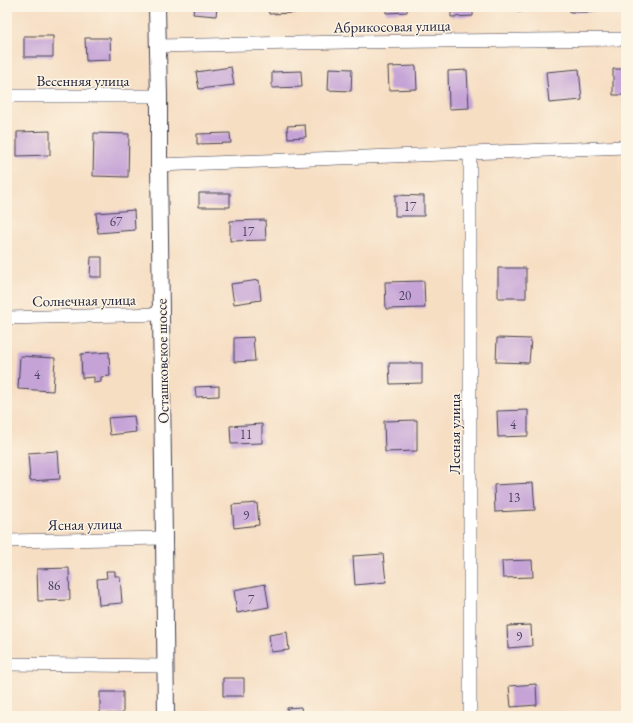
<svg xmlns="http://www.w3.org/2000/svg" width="633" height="723" font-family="'EB Garamond',serif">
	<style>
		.building { fill: #c5a3d7 }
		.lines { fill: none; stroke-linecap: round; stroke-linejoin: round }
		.minor-casing { stroke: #423e4f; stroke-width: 14 }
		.tertiary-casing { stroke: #423e4f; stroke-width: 18 }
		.minor { stroke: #fff; stroke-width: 13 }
		.tertiary { stroke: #fff; stroke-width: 16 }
		.labels { text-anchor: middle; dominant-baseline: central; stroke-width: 3; stroke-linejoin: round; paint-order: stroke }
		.number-label { font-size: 13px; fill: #4b4262 }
		.street-label { font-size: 15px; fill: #22223b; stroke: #fcf5e5 }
	</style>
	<rect width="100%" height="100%" fill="#fcf5e5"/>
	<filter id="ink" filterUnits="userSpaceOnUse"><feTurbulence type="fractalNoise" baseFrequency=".025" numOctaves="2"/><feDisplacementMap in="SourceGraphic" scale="8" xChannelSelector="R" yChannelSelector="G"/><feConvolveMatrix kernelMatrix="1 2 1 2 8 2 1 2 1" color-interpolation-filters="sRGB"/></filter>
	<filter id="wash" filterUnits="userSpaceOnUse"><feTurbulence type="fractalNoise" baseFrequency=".012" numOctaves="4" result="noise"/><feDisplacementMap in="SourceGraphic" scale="16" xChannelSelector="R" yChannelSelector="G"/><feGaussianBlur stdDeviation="0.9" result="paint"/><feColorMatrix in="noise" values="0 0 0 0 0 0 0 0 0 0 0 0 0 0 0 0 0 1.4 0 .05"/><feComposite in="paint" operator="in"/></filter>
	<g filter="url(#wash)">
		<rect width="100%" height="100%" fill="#f6dec3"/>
		<g id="blocks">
			<!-- building -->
			<path class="building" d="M 194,7 L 217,7 L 216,16 L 193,14 Z
				M 268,7 L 294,7 L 295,13 L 269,14 Z
				M 386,7 L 407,7 L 407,12 L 386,13 Z
				M 451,7 L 473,7 L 473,16 L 451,17 Z
				M 518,7 L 540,7 L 540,10 L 518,12 Z
				M 569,7 L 593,7 L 593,12 L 570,12 Z
				M 24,36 L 53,36 L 53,57 L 24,57 Z
				M 85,38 L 110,38 L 111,60 L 86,61 Z
				M 416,66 L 417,89 L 389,90 L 388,67 Z
				M 231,67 L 234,85 L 199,89 L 196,72 Z
				M 329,68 L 352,69 L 351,91 L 328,90 Z
				M 579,69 L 582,100 L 549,103 L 546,72 Z
				M 613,69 L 626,69 L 626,95 L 613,95 Z
				M 467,70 L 469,108 L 449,109 L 448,71 Z
				M 301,71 L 302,87 L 272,88 L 272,72 Z
				M 305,125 L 306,137 L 288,138 L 287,126 Z
				M 50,131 L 50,155 L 17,156 L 17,132 Z
				M 94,133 L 129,134 L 128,177 L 93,176 Z
				M 230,133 L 231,143 L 197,144 L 197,134 Z
				M 199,193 L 230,193 L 230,207 L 199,207 Z
				M 395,195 L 424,196 L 424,216 L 395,216 Z
				M 134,210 L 135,230 L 98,233 L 96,213 Z
				M 265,220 L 266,240 L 230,241 L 230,221 Z
				M 91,257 L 102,257 L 102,277 L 90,277 Z
				M 498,268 L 526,268 L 526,298 L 498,298 Z
				M 259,280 L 261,300 L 234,304 L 231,284 Z
				M 424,281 L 425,308 L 386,309 L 385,282 Z
				M 253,337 L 255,361 L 234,362 L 234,338 Z
				M 497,338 L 531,339 L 529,363 L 496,362 Z
				M 109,352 L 110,376 L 101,377 L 101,382 L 94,383 L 94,377 L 82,378 L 81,354 Z
				M 20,356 L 55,358 L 53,391 L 18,389 Z
				M 389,363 L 422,363 L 422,383 L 390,384 Z
				M 219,386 L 219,396 L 196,397 L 195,387 Z
				M 528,410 L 528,436 L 498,437 L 497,411 Z
				M 134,416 L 136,432 L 110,435 L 108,418 Z
				M 417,420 L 417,451 L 385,452 L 384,421 Z
				M 262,424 L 262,443 L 231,444 L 230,426 Z
				M 58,451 L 60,479 L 30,481 L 28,453 Z
				M 533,483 L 535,510 L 495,512 L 494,485 Z
				M 257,503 L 259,525 L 234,528 L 232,505 Z
				M 383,554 L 386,582 L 355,585 L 353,556 Z
				M 532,560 L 533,577 L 503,578 L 502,561 Z
				M 69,568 L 70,600 L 38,601 L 37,569 Z
				M 106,571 L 115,571 L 115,576 L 120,576 L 122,603 L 99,605 L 97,579 L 107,578 Z
				M 265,584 L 269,607 L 237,613 L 234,590 Z
				M 531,625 L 532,646 L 508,648 L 507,626 Z
				M 287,632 L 289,650 L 271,652 L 269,635 Z
				M 223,678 L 244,678 L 244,696 L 223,696 Z
				M 536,684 L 537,705 L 511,707 L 509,686 Z
				M 100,692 L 123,692 L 123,714 L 100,714 Z
				M 301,707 L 302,716 L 288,716 L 287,708 Z"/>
		</g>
	</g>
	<g filter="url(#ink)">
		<use href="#blocks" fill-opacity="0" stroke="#423e4f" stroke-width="1"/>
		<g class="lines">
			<defs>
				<path id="minor" d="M 158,46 L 346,42 L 626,39
					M 7,96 L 159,96
					M 159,165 L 626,147
					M 7,318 L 161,314
					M 7,541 L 164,538
					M 7,664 L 165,666
					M 470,716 L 470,153"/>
				<path id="tertiary" d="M 157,7 L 159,96 L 159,165 L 164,538 L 166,716"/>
			</defs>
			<!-- minor casing -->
			<use href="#minor" class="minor-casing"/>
			<!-- tertiary casing -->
			<use href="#tertiary" class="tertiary-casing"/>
			<!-- minor -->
			<use href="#minor" class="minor"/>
			<!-- tertiary -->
			<use href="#tertiary" class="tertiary"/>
		</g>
	</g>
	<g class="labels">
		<!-- number labels -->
		<g class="number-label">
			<text x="410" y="206">17</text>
			<text x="116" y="221">67</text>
			<text x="248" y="231">17</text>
			<text x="405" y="295">20</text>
			<text x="37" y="374">4</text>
			<text x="513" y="424">4</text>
			<text x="246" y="434">11</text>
			<text x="514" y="497">13</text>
			<text x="246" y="515">9</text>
			<text x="54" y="585">86</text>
			<text x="251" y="599">7</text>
			<text x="519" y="636">9</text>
		</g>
		<!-- street labels -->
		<g class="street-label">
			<text transform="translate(392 26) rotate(-1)">Абрикосовая улица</text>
			<text x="83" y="80">Весенняя улица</text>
			<text transform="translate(84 300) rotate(-1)">Солнечная улица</text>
			<text transform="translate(162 361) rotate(-91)">Осташковское шоссе</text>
			<text transform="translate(454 434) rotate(-90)">Лесная улица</text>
			<text transform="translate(85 524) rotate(-1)">Ясная улица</text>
		</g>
	</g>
	<!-- margin -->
	<rect width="633" height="723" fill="none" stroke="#fcf5e5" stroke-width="24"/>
</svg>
